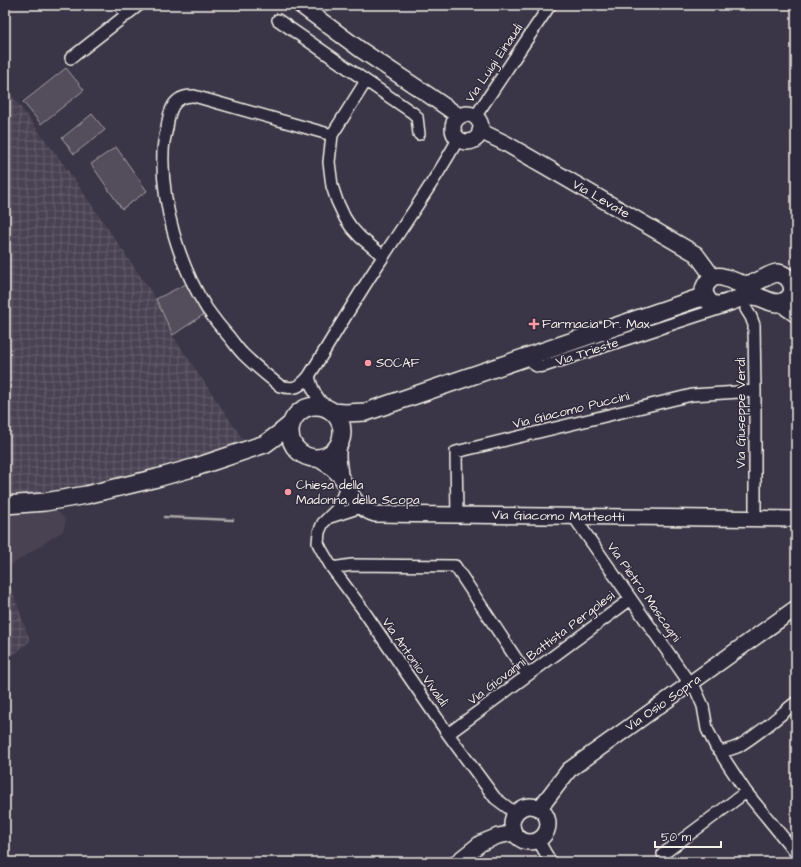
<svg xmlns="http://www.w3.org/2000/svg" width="801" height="867" font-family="'Architects Daughter',sans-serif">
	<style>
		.built { fill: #484352 }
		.industrial { fill: url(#industrial-grid) }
		.green { fill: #534e5c; stroke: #a4a0a2 }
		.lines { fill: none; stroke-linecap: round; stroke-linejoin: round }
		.stream { stroke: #aaa6a7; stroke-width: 2.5 }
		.street-casing { stroke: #f4f1e8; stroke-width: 14 }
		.secondary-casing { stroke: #f4f1e8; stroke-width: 18 }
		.primary-casing { stroke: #f4f1e8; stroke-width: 20 }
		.street { stroke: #2f2a3d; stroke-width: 11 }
		.secondary { stroke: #2f2a3d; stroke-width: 15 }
		.primary { stroke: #2f2a3d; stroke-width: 17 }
		.poi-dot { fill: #ff9aa2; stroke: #2f2a3d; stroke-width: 1.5 }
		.labels { text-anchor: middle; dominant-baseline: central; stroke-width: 3; stroke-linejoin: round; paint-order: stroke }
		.street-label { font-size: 13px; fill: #f4f1e8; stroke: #2f2a3d }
		.poi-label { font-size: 13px; fill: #f4f1e8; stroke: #2f2a3d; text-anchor: start }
	</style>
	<defs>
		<pattern id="industrial-grid" width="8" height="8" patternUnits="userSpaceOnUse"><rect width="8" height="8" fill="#484352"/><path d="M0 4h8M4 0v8" fill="none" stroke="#635f6b"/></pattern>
	</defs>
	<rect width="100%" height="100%" fill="#3b3647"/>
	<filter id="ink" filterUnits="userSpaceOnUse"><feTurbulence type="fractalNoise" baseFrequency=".025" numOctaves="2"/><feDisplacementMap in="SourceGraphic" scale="8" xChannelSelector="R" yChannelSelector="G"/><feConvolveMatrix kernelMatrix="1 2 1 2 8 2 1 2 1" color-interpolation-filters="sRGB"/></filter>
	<g filter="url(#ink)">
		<!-- built -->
		<path class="built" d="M 5,511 L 57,511 L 66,520 L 63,531 L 5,569 Z"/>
		<!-- industrial -->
		<path class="industrial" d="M 6,88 L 67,169 L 156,299 L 173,336 L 248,447 L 157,474 L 5,501 L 5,89 Z
			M 5,570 L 30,641 L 5,662 Z"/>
		<!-- green -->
		<path class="green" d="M 66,68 L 84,90 L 41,124 L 23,102 Z
			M 92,114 L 105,130 L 74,154 L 62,138 Z
			M 116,147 L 147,191 L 122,209 L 91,164 Z
			M 186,284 L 203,315 L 173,335 L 156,299 Z"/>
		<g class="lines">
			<!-- stream -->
			<path class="stream" d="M 164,517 L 233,520"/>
			<defs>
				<path id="street" d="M 119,5 L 127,15
					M 278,20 L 356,74 L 413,113 L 417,117 L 419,134
					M 71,58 L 139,5
					M 366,81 L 332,135 L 329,162 L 332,186 L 337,201 L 345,218 L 351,227 L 360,237 L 383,256
					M 475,117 L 550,5
					M 332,135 L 194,96 C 173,95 169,111 167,128 C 165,136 163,144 163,152 C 161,204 179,265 207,309 C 214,319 222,329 230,338 C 234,343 238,349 243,354 C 255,366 268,376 280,386 C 295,390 300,387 309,376 C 334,336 357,296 383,257 C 408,218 436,180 458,139
					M 779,303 L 786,310 L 796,317
					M 746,309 L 751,317 L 754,325 L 755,391 L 755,518
					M 530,356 C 533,364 535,368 544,366 L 724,307
					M 309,376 C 312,390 316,396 325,407
					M 346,486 L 343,495 L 337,509 L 323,523 L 319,532 L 318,543 L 321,549 L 332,568 L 361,607 L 448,734 L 495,798 L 515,813
					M 457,515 L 456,452 L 692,395 L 755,391
					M 330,517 L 361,507
					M 574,517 L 690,684 L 695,688 L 703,706 L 707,729 L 716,747 L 721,752 L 723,757 L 746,792 L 796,853
					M 332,568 L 352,565 L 455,566 L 527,675
					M 448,734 L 631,599
					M 721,752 C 727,750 733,749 739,746 C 759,734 778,717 796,702
					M 538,840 L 546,854 L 551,862
					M 663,854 L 746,792"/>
				<path id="secondary" d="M 300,5 L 361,50 L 430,96 L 459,116
					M453 128a14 14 0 1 1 28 0a14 14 0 1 1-28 0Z
					M 480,131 L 505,143 L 696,254 L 713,277
					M 338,445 L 338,458 L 340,475
					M 316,458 C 324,462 333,468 339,475 C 342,478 344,482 346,486 C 353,498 360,510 375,514 L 796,519
					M512 824a18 18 0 1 1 36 0a18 18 0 1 1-36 0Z
					M 540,808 L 569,770 L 796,608
					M 457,862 L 481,843 L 498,836 L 514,833"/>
				<path id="primary" d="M 777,273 C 794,275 799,297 782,302 C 772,306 763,296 753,296 C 747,296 741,298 735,300 C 725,303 713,311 706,297 C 703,292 704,287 707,283 C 716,269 731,282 743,284 C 756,286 765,275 777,273 Z
					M290 432a26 26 0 1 1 52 0a26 26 0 1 1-52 0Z
					M 332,412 L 345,413 L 366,412 L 696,299 L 706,297
					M 5,505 L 45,502 L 86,495 L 157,478 L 196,467 L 265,444 L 280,433 L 291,424"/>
			</defs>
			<!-- street casing -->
			<use href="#street" class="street-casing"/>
			<!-- secondary casing -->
			<use href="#secondary" class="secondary-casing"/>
			<!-- primary casing -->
			<use href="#primary" class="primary-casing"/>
			<!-- street -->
			<use href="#street" class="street"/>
			<!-- secondary -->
			<use href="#secondary" class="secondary"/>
			<!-- primary -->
			<use href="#primary" class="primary"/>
		</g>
	</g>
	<!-- markers -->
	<g class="poi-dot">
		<path d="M532 318h4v4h4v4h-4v4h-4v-4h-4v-4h4z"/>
		<circle cx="368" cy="363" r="4"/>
		<circle cx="288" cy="492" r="4"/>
	</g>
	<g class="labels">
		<!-- street labels -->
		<g class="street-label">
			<text transform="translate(494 63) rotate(-56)">Via Luigi Einaudi</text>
			<text transform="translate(601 199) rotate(30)">Via Levate</text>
			<text transform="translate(587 352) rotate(-18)">Via Trieste</text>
			<text transform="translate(571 410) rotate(-14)">Via Giacomo Puccini</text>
			<text transform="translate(741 413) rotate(-90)">Via Giuseppe Verdi</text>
			<text transform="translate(558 516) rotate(1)">Via Giacomo Matteotti</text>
			<text transform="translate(644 592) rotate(55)">Via Pietro Mascagni</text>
			<text transform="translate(541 648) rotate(-37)">Via Giovanni Battista Pergolesi</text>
			<text transform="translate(415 662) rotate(55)">Via Antonio Vivaldi</text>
			<text transform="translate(663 703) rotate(-35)">Via Osio Sopra</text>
		</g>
		<!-- poi labels -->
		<g class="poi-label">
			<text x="542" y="324">Farmacia Dr. Max</text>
			<text x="376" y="363">SOCAF</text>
			<text x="296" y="485">Chiesa della<tspan x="296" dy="15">Madonna della Scopa</tspan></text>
		</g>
	</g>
	<!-- margin -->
	<rect width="801" height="867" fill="none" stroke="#2f2a3d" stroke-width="20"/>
	<rect x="10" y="10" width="781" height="847" fill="none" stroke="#f4f1e8" stroke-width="1.5" filter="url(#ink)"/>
	<!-- scale -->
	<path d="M655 841v6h66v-6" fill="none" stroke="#f4f1e8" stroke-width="2"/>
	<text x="661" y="841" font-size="12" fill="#f4f1e8" stroke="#2f2a3d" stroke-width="3" paint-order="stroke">50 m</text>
</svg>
